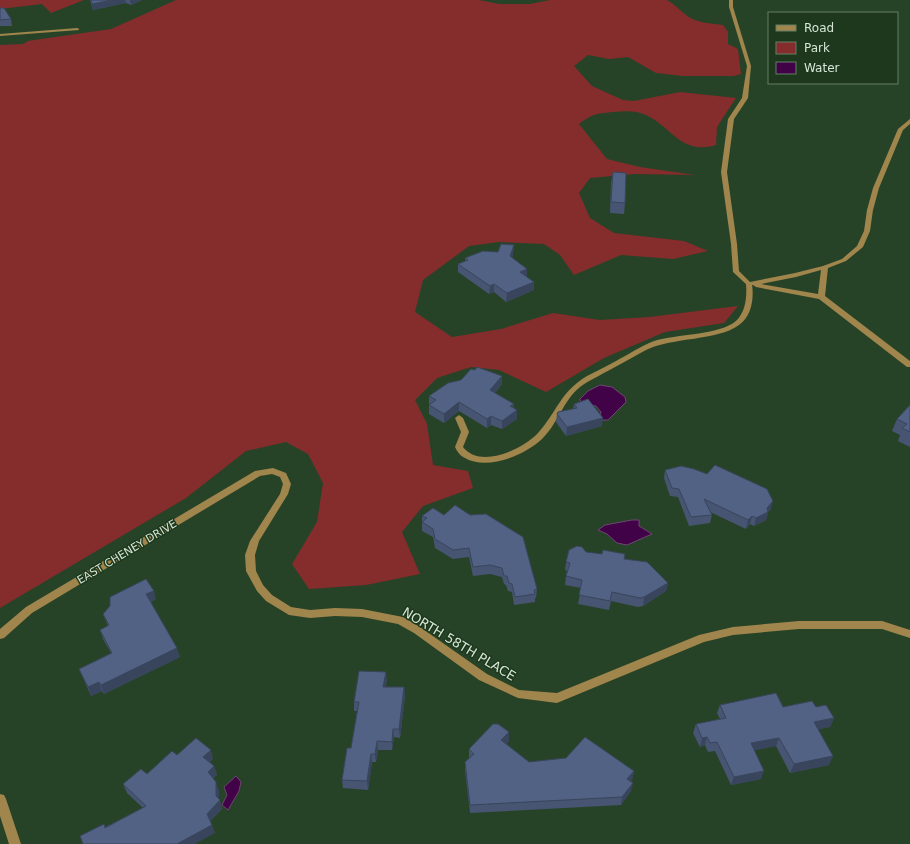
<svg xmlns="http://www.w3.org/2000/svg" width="910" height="844" font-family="'DejaVu Sans',sans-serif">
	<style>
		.green { fill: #852c2c }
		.water { fill: #420248; stroke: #6e4672 }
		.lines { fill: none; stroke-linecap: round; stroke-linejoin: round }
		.service { fill: #a0854c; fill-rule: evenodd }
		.minor { fill: #a0854c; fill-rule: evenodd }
		.wall { fill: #475472 }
		.shaded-wall { fill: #39455c }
		.building { fill: #526284; stroke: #39455c }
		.labels { text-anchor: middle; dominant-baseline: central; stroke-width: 3; stroke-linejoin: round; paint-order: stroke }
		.street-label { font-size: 11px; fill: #d5e6d4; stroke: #1d381d }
		.near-street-label { font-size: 13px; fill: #d5e6d4; stroke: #1d381d }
	</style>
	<rect width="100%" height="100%" fill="#274327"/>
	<!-- green -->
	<path class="green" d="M 0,0 L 84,0 L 51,13 L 42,4 L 0,9 Z
		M 176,0 L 479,0 L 499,4 L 530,4 L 550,0 L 667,0 C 677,5 684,16 695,20 C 703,23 714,24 723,25 L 728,32 L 728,44 L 738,49 L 741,74 L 734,76 L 683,76 L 656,73 L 628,57 L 609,59 L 588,55 L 574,66 L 592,86 L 623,100 L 634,101 L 680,92 L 736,98 L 717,127 L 716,145 C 681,155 673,128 646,115 C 635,110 624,111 613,112 C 595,114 594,113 579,124 L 607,159 L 640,167 L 695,175 L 634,174 L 590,178 L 579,193 L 590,218 L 614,233 L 684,241 L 708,251 L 673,259 L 621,255 L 574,275 L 560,255 L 544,244 L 499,242 L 469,246 L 423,280 L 415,312 L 452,337 L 501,329 L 553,313 L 600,320 L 649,317 L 738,306 L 724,323 L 665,332 L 604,358 L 546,392 L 499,370 L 471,367 L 437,378 L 415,400 L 427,424 L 433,465 L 468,471 L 473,488 L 423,506 L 402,532 L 420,574 L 366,585 L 309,589 L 292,564 L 317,522 L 323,483 L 308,454 L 286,442 L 246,451 L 186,498 L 0,608 L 0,45 L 23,44 L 28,41 L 41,39 L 111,29 Z"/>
	<!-- water -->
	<path class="water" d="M 600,385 L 612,387 L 625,397 L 626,402 L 608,420 L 602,420 L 600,417 L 601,412 L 596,406 L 581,403 L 580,399 L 588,391 Z
		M 632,520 L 639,520 L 639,526 L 652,534 L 627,545 L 617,543 L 607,534 L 598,530 L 605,525 Z
		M 236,776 L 241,782 L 239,791 L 228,810 L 222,805 L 227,795 L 224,787 Z"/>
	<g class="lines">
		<!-- service -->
		<path class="service" d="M 749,282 L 752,284 C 754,298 752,316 739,325 C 717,341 673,337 646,350 C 636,355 627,361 617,366 C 605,373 591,379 580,387 C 563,401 558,423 543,438 C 526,455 487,471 465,458 C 460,456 457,451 455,447 L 461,432 L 455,418 L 459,415 L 463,418 L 469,432 L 463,447 C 480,469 522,450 538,433 C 557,412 560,392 587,376 C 597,371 607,366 616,361 C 629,354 641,346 654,341 C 676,334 720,335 736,321 C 746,312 747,296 746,284 Z"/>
		<!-- minor -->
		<path class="minor" d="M 729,0 L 733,0 L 733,7 L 751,66 L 748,98 L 734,119 L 727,172 L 737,244 L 739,271 L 750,282 L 795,273 L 823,266 L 842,259 L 857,246 L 864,231 L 867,210 L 873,188 L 898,129 L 910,119 L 910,124 L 903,130 L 879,188 L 873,210 L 870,231 L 863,247 L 846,261 L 828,268 L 825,296 L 910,361 L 910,367 L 907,367 L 819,299 L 756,287 L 753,285 L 747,285 L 733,272 L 731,244 L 721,172 L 728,119 L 742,98 L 747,66 L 729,7 ZM 821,270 L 818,294 L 761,284 L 796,277 Z
			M 77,28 L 79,29 L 79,30 L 0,36 L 0,34 Z
			M 273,468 L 286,473 L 291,484 L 288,494 L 259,541 L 255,555 L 256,571 L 263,585 L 272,595 L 291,607 L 310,610 L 335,608 L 362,609 L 403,617 L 420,627 L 487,674 L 519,690 L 557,693 L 699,635 L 733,627 L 799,621 L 882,621 L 910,630 L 910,638 L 882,629 L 799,629 L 733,635 L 704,642 L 557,703 L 518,698 L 479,680 L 414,633 L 398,624 L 362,617 L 335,616 L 310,618 L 289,615 L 266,601 L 257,591 L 246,571 L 245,555 L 250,541 L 280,494 L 283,484 L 280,477 L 272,474 L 260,476 L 32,613 L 4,638 L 0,639 L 0,629 L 26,607 L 255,471 Z
			M 0,794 L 4,795 L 6,799 L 21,844 L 9,844 L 0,816 Z"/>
	</g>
	<!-- wall -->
	<path class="wall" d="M 90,0 L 142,0 L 131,5 L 126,3 L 93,10 Z
		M 0,8 L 11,19 L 12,26 L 0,26 Z
		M 613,172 L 625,203 L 624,214 L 610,213 L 611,183 Z
		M 514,245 L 513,253 L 512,258 L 527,277 L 534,290 L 506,302 L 494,292 L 489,294 L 458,272 L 458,264 L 465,261 L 465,258 L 498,252 Z
		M 502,376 L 502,384 L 495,393 L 514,404 L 514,408 L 517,410 L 517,419 L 502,429 L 491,425 L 487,428 L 459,411 L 444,423 L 429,414 L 429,396 Z
		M 574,404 L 602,426 L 566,436 L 556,422 L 557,414 L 573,409 Z
		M 910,405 L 910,447 L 898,441 L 900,435 L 892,431 L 897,419 Z
		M 665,470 L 771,509 L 768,512 L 766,520 L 754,526 L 750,524 L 746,529 L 710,512 L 712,515 L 710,523 L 689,526 L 678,497 L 670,496 L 664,478 Z
		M 433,508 L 537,589 L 536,598 L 535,598 L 535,602 L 514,605 L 512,592 L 508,591 L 506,585 L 504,584 L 502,577 L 490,574 L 473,576 L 469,557 L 453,559 L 435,548 L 433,537 L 422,531 L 422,516 Z
		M 586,552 L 625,559 L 668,583 L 666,591 L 643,606 L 638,607 L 611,601 L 609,610 L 578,604 L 581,588 L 565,585 L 566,576 L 567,571 L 565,570 L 566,562 Z
		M 156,599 L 151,602 L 180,657 L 104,694 L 102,691 L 91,696 L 79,669 L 111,653 L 103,639 L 100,630 L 108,626 L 103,614 Z
		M 387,680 L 385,687 L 404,687 L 405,696 L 400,738 L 394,737 L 392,750 L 378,750 L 376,762 L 372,762 L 368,790 L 343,788 L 342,780 L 351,748 L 357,711 L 354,711 L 354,702 Z
		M 720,705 L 783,707 L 816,707 L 834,718 L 830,727 L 818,729 L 829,765 L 790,773 L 776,746 L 754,750 L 761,779 L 731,785 L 715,751 L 708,752 L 705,745 L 700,747 L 693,733 L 696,724 L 720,719 L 717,713 Z
		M 509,732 L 509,741 L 506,744 L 529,762 L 634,771 L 632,780 L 631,781 L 631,791 L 621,805 L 470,813 L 465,770 L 465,762 L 470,758 L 469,758 L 469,749 Z
		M 177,755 L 213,758 L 210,762 L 214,766 L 217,775 L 213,778 L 219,791 L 219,799 L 222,809 L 210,821 L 215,833 L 105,827 L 143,808 L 127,793 L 123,784 L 147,774 Z"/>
	<!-- shaded-wall -->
	<path class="shaded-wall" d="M 112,0 L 125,0 L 126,3 L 93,10 L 92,4 Z
		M 130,0 L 142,0 L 131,5 Z
		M 514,245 L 513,253 L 510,264 L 510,256 Z
		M 527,269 L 527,277 L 520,272 Z
		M 534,282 L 534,290 L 506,302 L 507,293 Z
		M 494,284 L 494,292 L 489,294 L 490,286 Z
		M 502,376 L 502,384 L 490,399 L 490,390 Z
		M 459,402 L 459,411 L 444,423 L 444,414 Z
		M 514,404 L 513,412 L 510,406 Z
		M 517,410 L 517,419 L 502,429 L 502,421 Z
		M 491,416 L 491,425 L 487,428 L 487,419 Z
		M 603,418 L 602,426 L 566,436 L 567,427 Z
		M 773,501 L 771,509 L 768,512 L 766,520 L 754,526 L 756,518 L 767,508 Z
		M 752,516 L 750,524 L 746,529 L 748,520 Z
		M 668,583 L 666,591 L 643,606 L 644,597 Z
		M 154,591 L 156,599 L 149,603 L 146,594 Z
		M 177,648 L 180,657 L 104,694 L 101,685 Z
		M 386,672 L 387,680 L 384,695 L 383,687 Z
		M 99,682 L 102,691 L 91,696 L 88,687 Z
		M 404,687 L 405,696 L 400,738 L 399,729 Z
		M 834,718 L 830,727 L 811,731 L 814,722 Z
		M 393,729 L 394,737 L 392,750 L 392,742 Z
		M 509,732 L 509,741 L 501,749 L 501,740 Z
		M 707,737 L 705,745 L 700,747 L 702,738 Z
		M 779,738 L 776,746 L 748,752 L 751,743 Z
		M 377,741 L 378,750 L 376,762 L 375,754 Z
		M 211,750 L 213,758 L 206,765 L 203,757 Z
		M 371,754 L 372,762 L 368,790 L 367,781 Z
		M 833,756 L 829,765 L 790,773 L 794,764 Z
		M 214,766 L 217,775 L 210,781 L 208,772 Z
		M 634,771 L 632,780 L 625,787 L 627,779 Z
		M 764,771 L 761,779 L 731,785 L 734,777 Z
		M 216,782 L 219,791 L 219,802 L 220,800 L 222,809 L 209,822 L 207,814 L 216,796 Z
		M 633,783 L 631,791 L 621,805 L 622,797 Z
		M 212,825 L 215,833 L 195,844 L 177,844 Z"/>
	<!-- building -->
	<path class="building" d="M 91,0 L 112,0 L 92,4 Z
		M 0,8 L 4,8 L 11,19 L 0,20 Z
		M 613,172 L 626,173 L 625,203 L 611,202 Z
		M 501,244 L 514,245 L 510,256 L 527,269 L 520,272 L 534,282 L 507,293 L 494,284 L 490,286 L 458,264 L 468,260 L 465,258 L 483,251 L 498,252 Z
		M 477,367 L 502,376 L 490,390 L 514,404 L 510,406 L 517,410 L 502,421 L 491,416 L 487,419 L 459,402 L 444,414 L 429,405 L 436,400 L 429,396 L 448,383 L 461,380 L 471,369 L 475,370 Z
		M 588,399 L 603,418 L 567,427 L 557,414 L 558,412 L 577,408 L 574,404 Z
		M 910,405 L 910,432 L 902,428 L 907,424 L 897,419 Z
		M 715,465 L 767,489 L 773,501 L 767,508 L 768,512 L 756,518 L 752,516 L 748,520 L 704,499 L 712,515 L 691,517 L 679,489 L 672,488 L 665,470 L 681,466 L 694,469 L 707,474 Z
		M 455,505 L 470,515 L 486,514 L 523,537 L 537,589 L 534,590 L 535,594 L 515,597 L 512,584 L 509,583 L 507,576 L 504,576 L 502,568 L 490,565 L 473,567 L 469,548 L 453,550 L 435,539 L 433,529 L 422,522 L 427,518 L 422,516 L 433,508 L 444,515 Z
		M 577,546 L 582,547 L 586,552 L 602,554 L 603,550 L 625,554 L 624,559 L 647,562 L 668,583 L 644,597 L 640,598 L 612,592 L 610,601 L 579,595 L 582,580 L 566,576 L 570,563 L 566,562 L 569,550 Z
		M 146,579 L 154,591 L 146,594 L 177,648 L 101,685 L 99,682 L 88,687 L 79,669 L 112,653 L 100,630 L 109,625 L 103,614 L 110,606 L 110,597 Z
		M 359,671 L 386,672 L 383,687 L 404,687 L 399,729 L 393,729 L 392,742 L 377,741 L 375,754 L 371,754 L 367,781 L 342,780 L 347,748 L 351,748 L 359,702 L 354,702 Z
		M 776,693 L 783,707 L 812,701 L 816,707 L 826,705 L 834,718 L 814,722 L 833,756 L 794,764 L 779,738 L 751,743 L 764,771 L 734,777 L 717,742 L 710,743 L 707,737 L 702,738 L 696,724 L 726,718 L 720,705 Z
		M 493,724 L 498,724 L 509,732 L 501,740 L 529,762 L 566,758 L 585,737 L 634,771 L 627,779 L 633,783 L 622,797 L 470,805 L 465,762 L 474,754 L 469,749 Z
		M 196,738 L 211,750 L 203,757 L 214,766 L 208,772 L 216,782 L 216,796 L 220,800 L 207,814 L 212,825 L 177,844 L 83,844 L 80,836 L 104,824 L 105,828 L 146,806 L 123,784 L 141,769 L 147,774 L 172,751 L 177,755 Z"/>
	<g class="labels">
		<!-- street labels -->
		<g class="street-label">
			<text transform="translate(127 552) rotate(-31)">EAST CHENEY DRIVE</text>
		</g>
		<!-- near-street labels -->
		<g class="near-street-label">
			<text transform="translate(459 644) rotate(31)">NORTH 58TH PLACE</text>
		</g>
	</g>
	<!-- legend -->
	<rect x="768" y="12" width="130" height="72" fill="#1d381d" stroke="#677e66"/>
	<rect x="776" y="25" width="20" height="6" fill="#a0854c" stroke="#677e66"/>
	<text x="804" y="32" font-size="12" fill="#d5e6d4">Road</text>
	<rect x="776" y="42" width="20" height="12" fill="#852c2c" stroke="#677e66"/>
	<text x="804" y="52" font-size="12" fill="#d5e6d4">Park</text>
	<rect x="776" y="62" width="20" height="12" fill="#420248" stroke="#677e66"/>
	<text x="804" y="72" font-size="12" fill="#d5e6d4">Water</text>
</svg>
